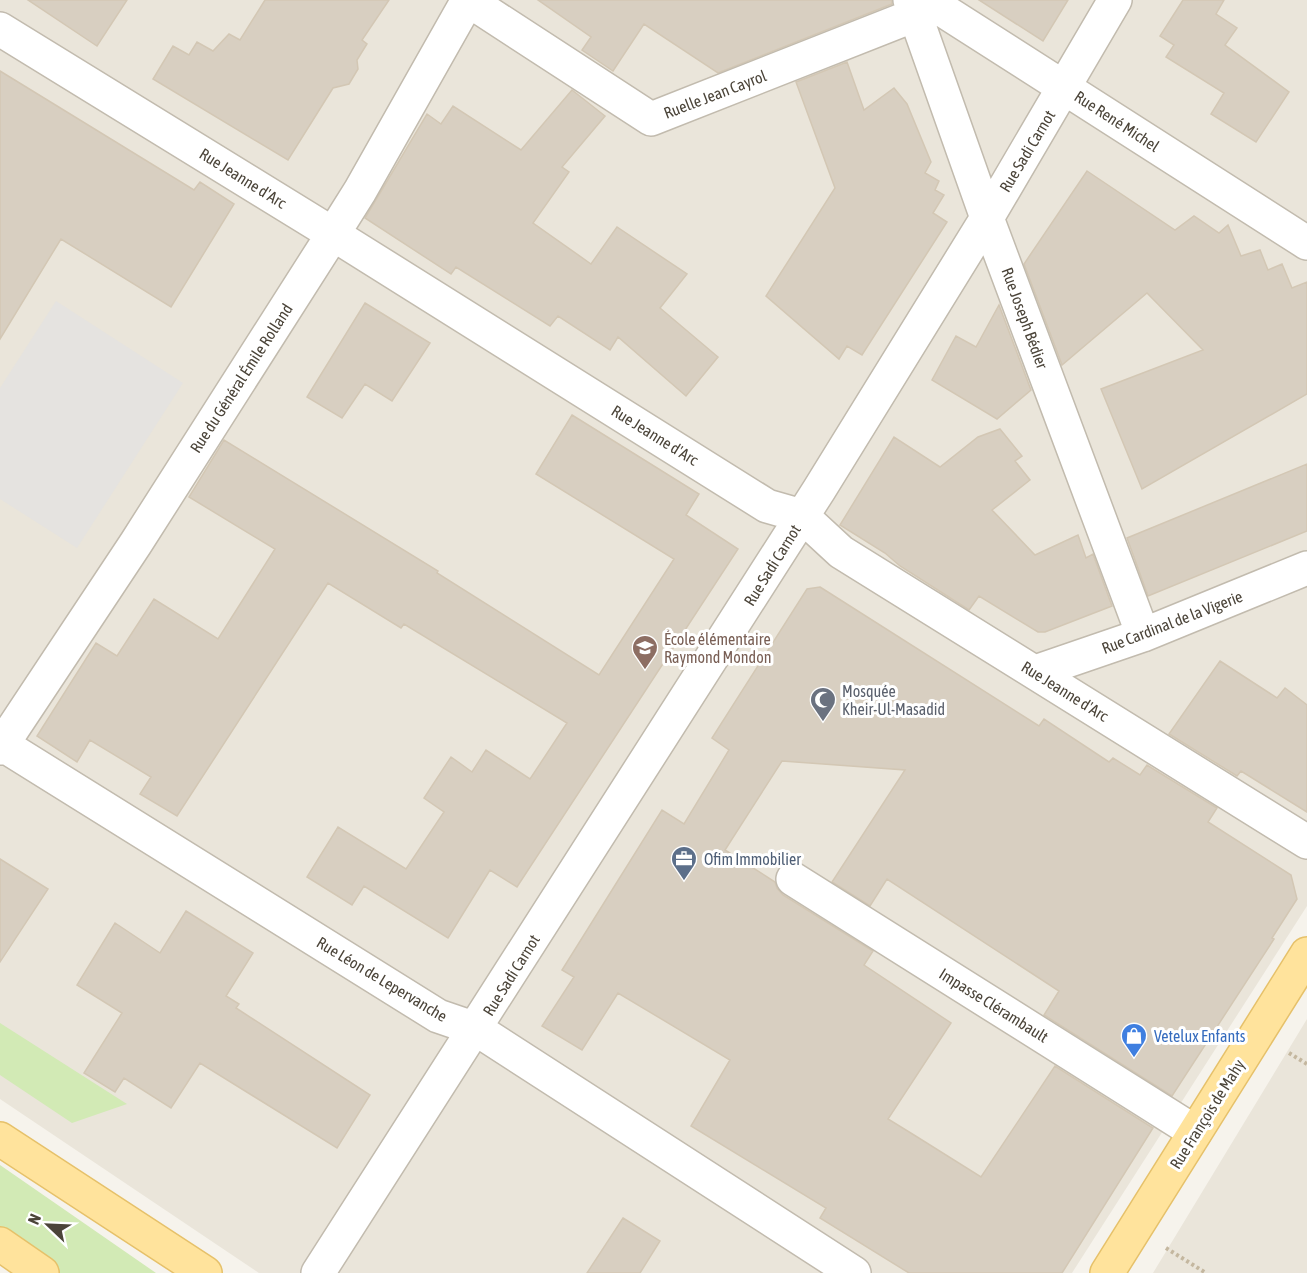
<svg xmlns="http://www.w3.org/2000/svg" width="1307" height="1273" font-family="'Asap Condensed',sans-serif">
	<style>
		.residential { fill: #eae5da }
		.green { fill: #d2eab5 }
		.parking { fill: #e5e3e0 }
		.building { fill: #d8cfc1; stroke: #d3c7b4; stroke-width: 1.5 }
		.lines { fill: none; stroke-linecap: round; stroke-linejoin: round }
		.minor-casing { stroke: #c2bbae; stroke-width: 36 }
		.major-casing { stroke: #e6c16a; stroke-width: 36 }
		.path { stroke: #c4b79f; stroke-width: 4; stroke-dasharray: 3 3; stroke-linecap: butt }
		.minor { stroke: #fff; stroke-width: 33 }
		.major { stroke: #ffe39c; stroke-width: 33 }
		.labels { text-anchor: middle; dominant-baseline: central; stroke-width: 6; stroke-linejoin: round; paint-order: stroke }
		.street-label { font-size: 16px; fill: #4b4439; stroke: #fff }
		.education-label { font-size: 16px; fill: #785e54; stroke: #fff; text-anchor: start }
		.worship-label { font-size: 16px; fill: #5b616d; stroke: #fff; text-anchor: start }
		.service-label { font-size: 16px; fill: #4e5e75; stroke: #fff; text-anchor: start }
		.shop-label { font-size: 16px; fill: #366cbe; stroke: #fff; text-anchor: start }
	</style>
	<rect width="100%" height="100%" fill="#f6f3ec"/>
	<!-- residential -->
	<path class="residential" d="M 0,0 L 1307,0 L 1307,906 L 1072,1273 L 259,1273 L 0,1099 Z
		M 1307,1019 L 1307,1273 L 1153,1273 Z"/>
	<!-- green -->
	<path class="green" d="M 0,1023 L 127,1104 L 72,1123 L 0,1075 Z
		M 0,1165 L 156,1273 L 59,1273 L 0,1232 Z"/>
	<!-- parking -->
	<path class="parking" d="M 56,301 L 183,383 L 77,548 L 0,499 L 0,388 Z"/>
	<!-- building -->
	<path class="building" d="M 28,0 L 127,0 L 97,46 Z
		M 265,0 L 389,0 L 362,40 L 367,44 L 357,60 L 358,69 L 349,84 L 333,88 L 288,160 L 153,79 L 173,46 L 189,55 L 197,42 L 213,51 L 229,34 L 240,40 Z
		M 538,0 L 892,0 L 892,4 L 718,73 L 644,24 L 613,71 L 582,50 L 591,37 Z
		M 979,0 L 1068,0 L 1043,41 Z
		M 1183,0 L 1224,0 L 1216,14 L 1237,28 L 1225,45 L 1289,92 L 1256,142 L 1211,114 L 1224,93 L 1166,57 L 1174,45 L 1160,36 Z
		M 847,62 L 864,110 L 894,88 L 907,104 L 931,162 L 925,173 L 939,181 L 935,190 L 944,195 L 933,213 L 947,222 L 862,355 L 847,346 L 839,359 L 766,296 L 835,188 L 796,82 Z
		M 0,71 L 194,190 L 200,182 L 234,204 L 171,307 L 61,239 L 0,339 Z
		M 572,90 L 605,116 L 562,167 L 569,172 L 533,223 L 591,264 L 617,227 L 687,274 L 660,308 L 718,357 L 686,396 L 618,337 L 610,350 L 558,316 L 550,326 L 456,267 L 451,274 L 365,218 L 427,114 L 441,124 L 453,106 L 521,150 Z
		M 1087,171 L 1175,230 L 1194,216 L 1219,233 L 1228,225 L 1241,256 L 1260,250 L 1268,270 L 1282,264 L 1292,288 L 1307,282 L 1307,394 L 1142,489 L 1101,389 L 1203,350 L 1147,293 L 1062,365 L 1024,264 Z
		M 365,303 L 430,343 L 392,401 L 365,384 L 342,418 L 307,397 Z
		M 999,305 L 1031,390 L 997,419 L 932,380 L 956,336 L 976,347 Z
		M 572,415 L 699,494 L 686,515 L 738,549 L 517,887 L 490,870 L 448,938 L 364,886 L 352,905 L 307,877 L 338,827 L 406,869 L 444,812 L 424,798 L 451,757 L 472,772 L 486,750 L 530,779 L 567,723 L 404,624 L 401,628 L 328,583 L 177,816 L 140,794 L 151,777 L 90,740 L 77,762 L 37,736 L 96,643 L 117,656 L 154,599 L 218,639 L 275,549 L 189,497 L 224,440 L 438,571 L 437,573 L 599,675 L 674,559 L 536,474 Z
		M 1000,429 L 1022,456 L 1015,461 L 1030,480 L 992,510 L 1035,555 L 1078,535 L 1086,558 L 1093,554 L 1112,606 L 1045,632 L 1038,632 L 979,596 L 969,610 L 900,566 L 885,553 L 840,525 L 894,437 L 940,467 L 978,437 Z
		M 1307,464 L 1307,531 L 1148,596 L 1127,538 Z
		M 820,587 L 1039,726 L 1044,719 L 1109,762 L 1113,758 L 1140,775 L 1147,765 L 1217,808 L 1208,822 L 1291,875 L 1297,899 L 1272,938 L 1274,939 L 1172,1096 L 1044,1015 L 1059,991 L 887,879 L 870,906 L 832,882 L 905,770 L 782,761 L 725,850 L 775,882 L 777,888 L 783,895 L 873,951 L 864,965 L 951,1023 L 888,1119 L 914,1135 L 981,1177 L 1055,1066 L 1153,1128 L 1062,1273 L 909,1273 L 820,1218 L 826,1208 L 691,1126 L 730,1060 L 618,993 L 582,1050 L 542,1026 L 574,977 L 562,970 L 662,810 L 684,824 L 729,750 L 712,738 L 807,589 Z
		M 1220,661 L 1277,698 L 1285,688 L 1307,705 L 1307,812 L 1241,771 L 1237,776 L 1169,734 Z
		M 0,859 L 48,889 L 0,962 Z
		M 186,911 L 253,953 L 226,996 L 239,1004 L 236,1008 L 370,1095 L 337,1148 L 200,1063 L 171,1108 L 124,1078 L 115,1092 L 84,1073 L 122,1013 L 77,985 L 115,923 L 160,953 Z
		M 623,1218 L 660,1241 L 640,1273 L 587,1273 Z"/>
	<g class="lines">
		<defs>
			<path id="minor" d="M 468,0 L 651,119 L 915,15
				M 910,0 L 987,218 L 1143,635
				M 927,0 L 1307,243
				M 0,29 L 333,234 L 767,506 L 802,516 L 841,552 L 1307,842
				M 1035,672 L 1143,635 L 1307,568
				M 0,743 L 438,1016 L 476,1029 L 854,1273
				M 0,748 L 136,543 L 333,234 L 360,191 L 468,0
				M 793,879 L 1195,1132
				M 318,1273 L 819,490 L 987,218 L 1115,0"/>
			<path id="major" d="M 0,1139 L 205,1273
				M 0,1244 L 42,1273
				M 1107,1273 L 1307,954"/>
		</defs>
		<!-- minor casing -->
		<use href="#minor" class="minor-casing"/>
		<!-- major casing -->
		<use href="#major" class="major-casing"/>
		<!-- path -->
		<path class="path" d="M 1289,1053 L 1307,1064
			M 1166,1248 L 1206,1273"/>
		<!-- minor -->
		<use href="#minor" class="minor"/>
		<!-- major -->
		<use href="#major" class="major"/>
	</g>
	<!-- icons -->
	<defs>
		<symbol id="school-pin" viewBox="-11 -11 22 30"><path d="M0 17L-7.5 6A9.5 9.5 0 1 1 7.5 6Z" fill="#8d6e63" stroke="#fff"/><path d="M0-5L7-2L0 1L-7-2ZM-4 1L0 2.5L4 1V4Q0 6-4 4Z" fill="#fff"/></symbol>
		<symbol id="mosque-pin" viewBox="-11 -11 22 30"><path d="M0 17L-7.5 6A9.5 9.5 0 1 1 7.5 6Z" fill="#6b7280" stroke="#fff"/><path d="M3.5-4.9A6 6 0 1 0 3.5 4.9A5 5 0 1 1 3.5-4.9Z" fill="#fff"/></symbol>
		<symbol id="office-pin" viewBox="-11 -11 22 30"><path d="M0 17L-7.5 6A9.5 9.5 0 1 1 7.5 6Z" fill="#5c6f8a" stroke="#fff"/><path d="M-6-3h4V-5.5h4V-3h4V5H-6ZM-1-4.5V-3h2v-1.5ZM-6 0V1H6V0Z" fill="#fff"/></symbol>
		<symbol id="shop-pin" viewBox="-11 -11 22 30"><path d="M0 17L-7.5 6A9.5 9.5 0 1 1 7.5 6Z" fill="#3f7fe0" stroke="#fff"/><path d="M-5-2.5h2.3a2.7 3.5 0 0 1 5.4 0H5L5.5 6h-11ZM-1.5-2.5h3a1.5 2.3 0 0 0-3 0Z" fill="#fff"/></symbol>
	</defs>
	<g fill-rule="evenodd">
		<use href="#school-pin" x="630" y="633" width="30" height="40"/>
		<use href="#mosque-pin" x="808" y="685" width="30" height="40"/>
		<use href="#office-pin" x="669" y="844" width="30" height="40"/>
		<use href="#shop-pin" x="1119" y="1021" width="30" height="40"/>
	</g>
	<g class="labels">
		<!-- street labels -->
		<g class="street-label">
			<text transform="translate(715 94) rotate(-21)">Ruelle Jean Cayrol</text>
			<text transform="translate(1117 121) rotate(33)">Rue René Michel</text>
			<text transform="translate(1027 151) rotate(-59)">Rue Sadi Carnot</text>
			<text transform="translate(243 178) rotate(32)">Rue Jeanne d'Arc</text>
			<text transform="translate(1025 318) rotate(70)">Rue Joseph Bédier</text>
			<text transform="translate(241 378) rotate(-57)">Rue du Général Émile Rolland</text>
			<text transform="translate(655 435) rotate(32)">Rue Jeanne d'Arc</text>
			<text transform="translate(772 565) rotate(-58)">Rue Sadi Carnot</text>
			<text transform="translate(1172 622) rotate(-21)">Rue Cardinal de la Vigerie</text>
			<text transform="translate(1065 691) rotate(32)">Rue Jeanne d'Arc</text>
			<text transform="translate(511 975) rotate(-58)">Rue Sadi Carnot</text>
			<text transform="translate(382 979) rotate(31)">Rue Léon de Lepervanche</text>
			<text transform="translate(994 1005) rotate(32)">Impasse Clérambault</text>
			<text transform="translate(1207 1114) rotate(-58)">Rue François de Mahy</text>
		</g>
		<!-- education labels -->
		<g class="education-label">
			<text x="664" y="639">École élémentaire<tspan x="664" dy="18">Raymond Mondon</tspan></text>
		</g>
		<!-- worship labels -->
		<g class="worship-label">
			<text x="842" y="691">Mosquée<tspan x="842" dy="18">Kheir-Ul-Masadid</tspan></text>
		</g>
		<!-- service labels -->
		<g class="service-label">
			<text x="704" y="859">Ofim Immobilier</text>
		</g>
		<!-- shop labels -->
		<g class="shop-label">
			<text x="1154" y="1036">Vetelux Enfants</text>
		</g>
	</g>
	<!-- north arrow -->
	<g transform="translate(48 1225) rotate(293)" stroke="#ffffff" stroke-width="4.5" paint-order="stroke">
	<path d="M0-4.5L10 22L0 15L-10 22Z" fill="#4b4439"/>
	<text y="-9" font-size="16" font-weight="bold" text-anchor="middle" fill="#4b4439">N</text>
	</g>
</svg>
